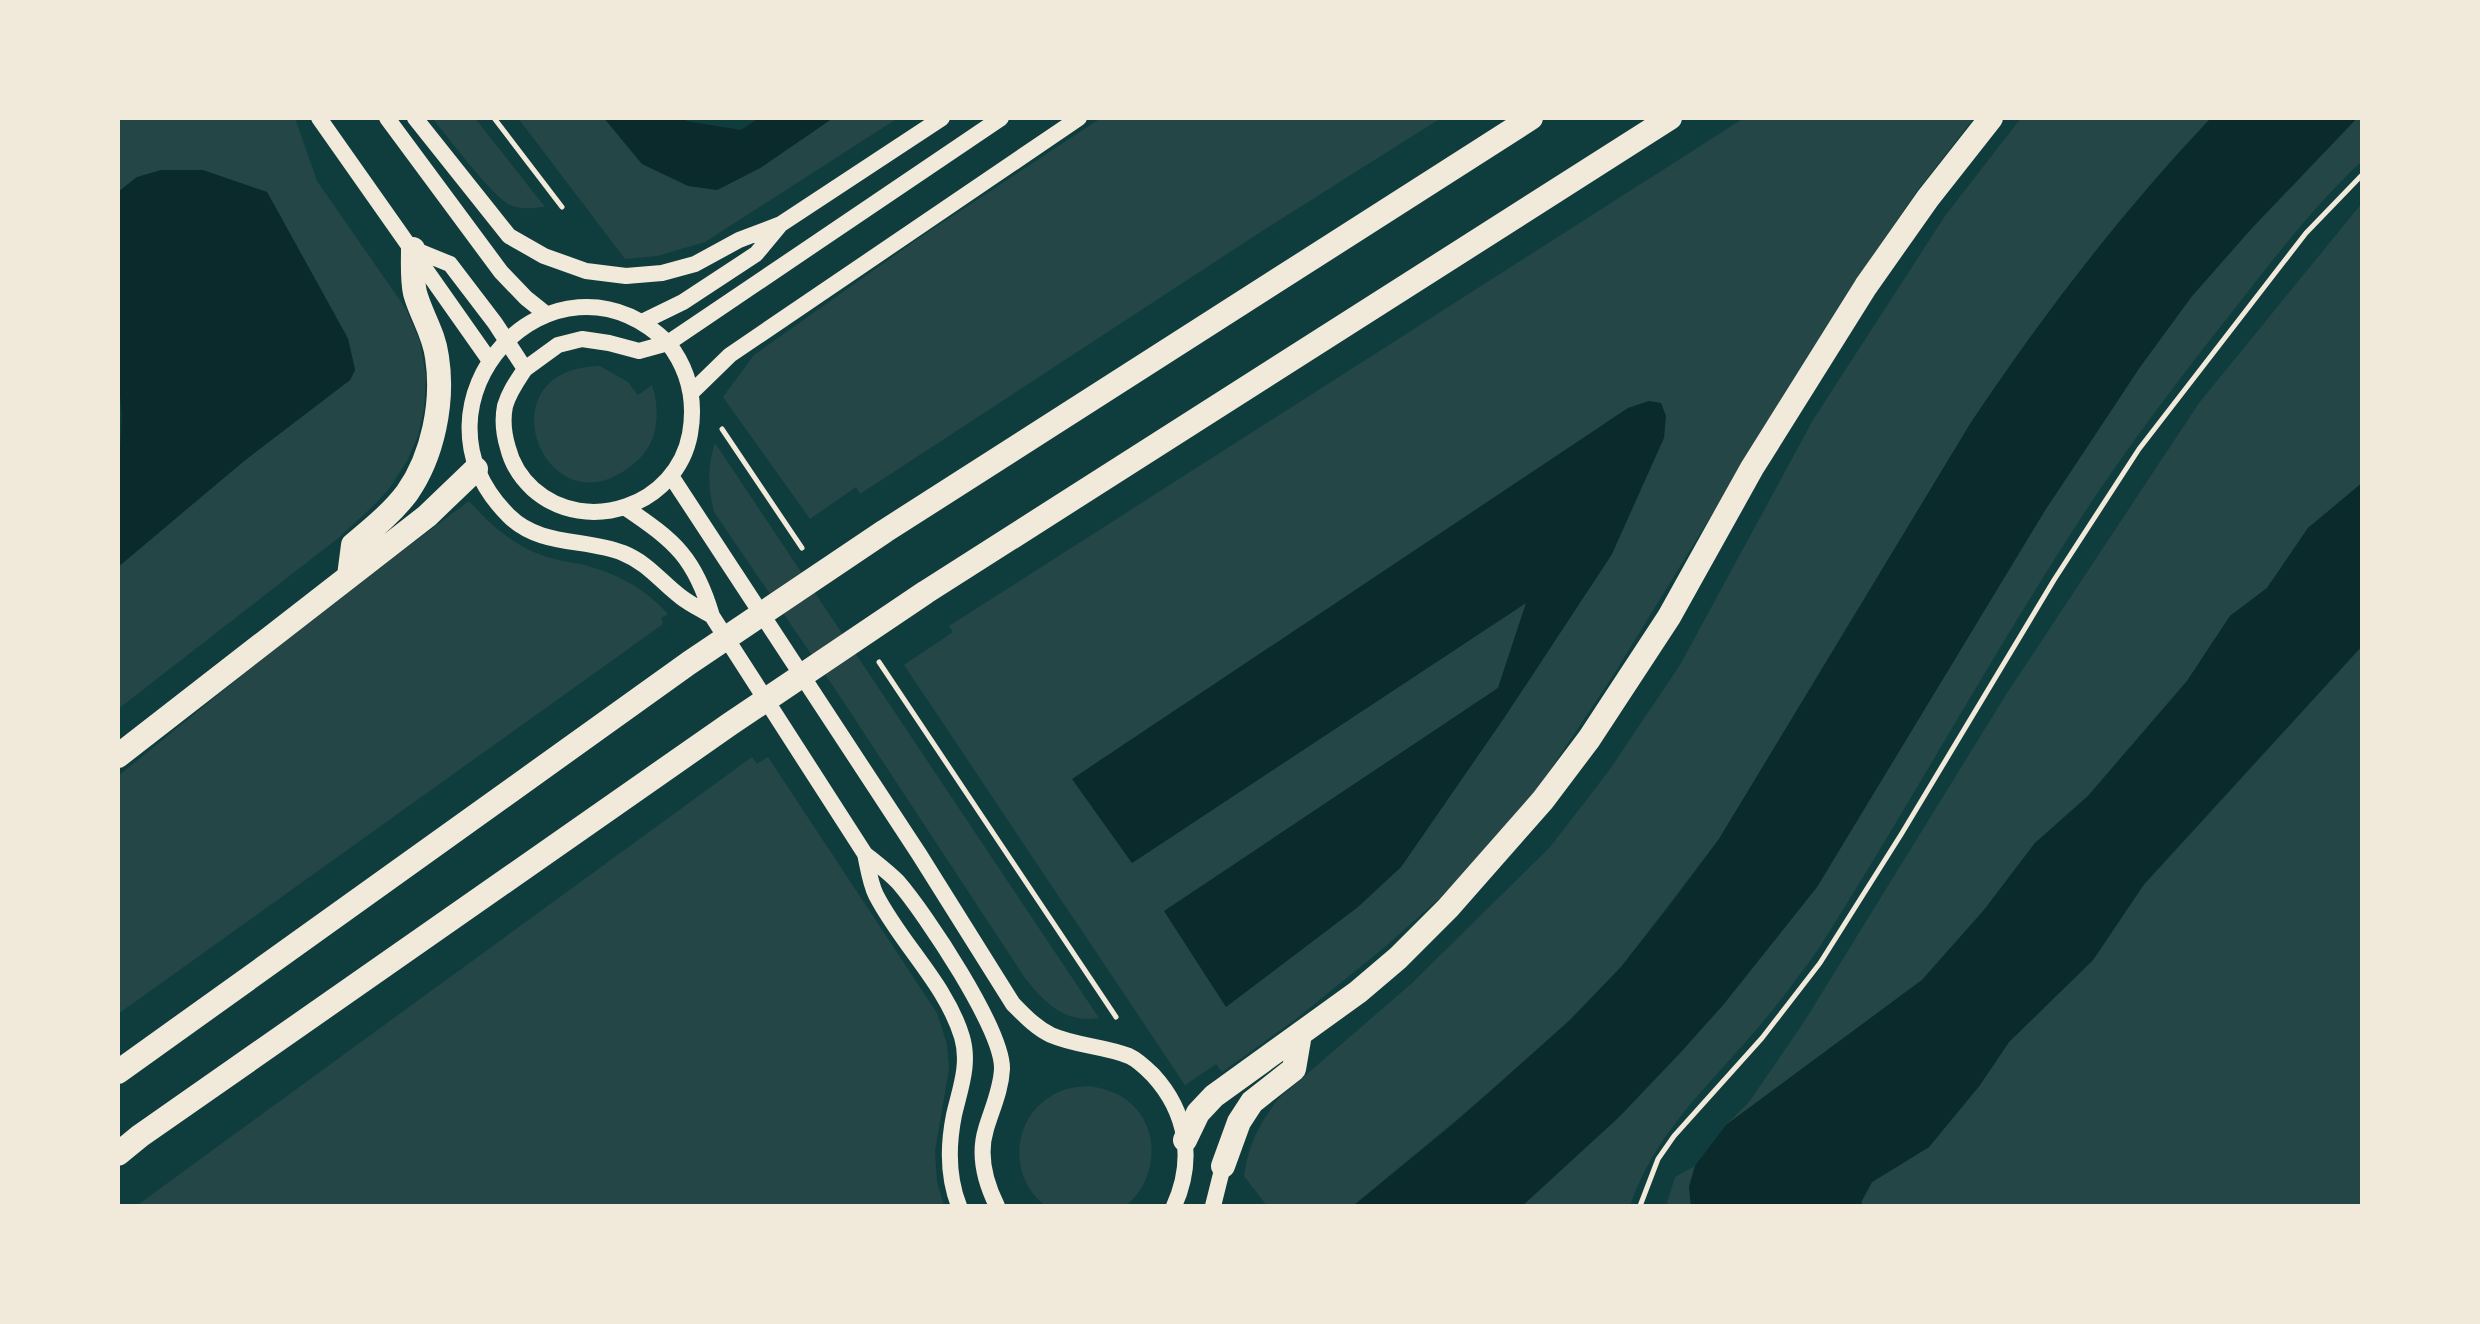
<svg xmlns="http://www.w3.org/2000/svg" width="2480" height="1324" font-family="Poppins,sans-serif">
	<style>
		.green { fill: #244646; fill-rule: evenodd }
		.water { fill: #0a2a2b }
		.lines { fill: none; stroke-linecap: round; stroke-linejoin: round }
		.path { stroke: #f1e9da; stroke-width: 5 }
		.secondary { stroke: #f1e9da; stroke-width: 16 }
		.motorway { stroke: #f1e9da; stroke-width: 24 }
	</style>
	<rect width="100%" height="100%" fill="#0f3d3e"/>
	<!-- green -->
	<path class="green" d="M 118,118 L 295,118 L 317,181 L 406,309 L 420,342 L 426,377 L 424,409 L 418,436 L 407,461 L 389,489 L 370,509 L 337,539 L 118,709 L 118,567 L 244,461 L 350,380 L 355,370 L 348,338 L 267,192 L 137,177 L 118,192 Z
		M 432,118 L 475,118 L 545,207 C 533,208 519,210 508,204 C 487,190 450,139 432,118 Z
		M 518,118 L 604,118 L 642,164 L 717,190 L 760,168 L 833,118 L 898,118 L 705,242 L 657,256 L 625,259 Z
		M 1101,118 L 1441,118 L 1259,233 L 860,494 L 856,487 L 810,519 L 723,397 L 754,355 L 919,238 Z
		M 1744,118 L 1974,118 L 1918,190 L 1857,278 L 1614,674 L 1536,791 L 1443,895 L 1386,946 L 1296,1019 L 1222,1072 L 1216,1064 L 1185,1085 L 904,665 L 953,632 L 949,626 ZM 1649,401 L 1612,554 L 1504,718 L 1401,867 L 1357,907 L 1226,1006 L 1165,911 L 1498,688 L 1527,602 L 1132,863 L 1073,779 L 1628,408 Z
		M 2021,118 L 2211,118 C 2121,213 2042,316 1970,424 L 1719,839 L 1621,967 L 1570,1020 L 1503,1081 L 1353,1206 L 1267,1206 L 1244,1176 C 1250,1141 1257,1128 1278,1099 L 1411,984 L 1550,847 L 1608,772 L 1680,665 L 1813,420 L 1945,216 Z
		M 2357,118 L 2362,118 L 2362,161 C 2312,207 2270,264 2228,317 C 2179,379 2132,441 2088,507 C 1993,652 1910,805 1817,951 C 1795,981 1774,1010 1749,1038 C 1703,1091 1653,1137 1630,1206 L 1522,1206 L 1619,1117 L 1680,1053 L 1723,1005 L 1817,887 L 2044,512 L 2140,367 L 2192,296 L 2252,228 Z
		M 2362,203 L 2362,483 L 2308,528 L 2267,588 L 2230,616 L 2187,681 L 2088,796 L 2035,843 L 1984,910 L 1922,980 L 1726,1125 L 1749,1102 L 1804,1022 L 2007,693 L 2199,403 Z
		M 600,366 L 628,382 L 638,395 L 652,385 C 660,409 659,440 639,459 C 549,545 476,368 600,366 Z
		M 715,443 L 1099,1018 C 1065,1024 1044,1002 1025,978 L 837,692 L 714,512 C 708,487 707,468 715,443 Z
		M 469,501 C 489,523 508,541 536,553 C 552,560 567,561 584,565 C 616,573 646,589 668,614 L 661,618 L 663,624 L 118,1014 L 118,776 L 319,613 Z
		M 2362,646 L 2362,1206 L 1863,1206 L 1861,1203 L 1872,1182 L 1929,1147 L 1980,1085 L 2009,1042 L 2093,960 L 2144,885 Z
		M 752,757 L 757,764 L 768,757 L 937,1013 L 947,1044 L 949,1069 L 935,1151 L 937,1182 L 944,1206 L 136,1206 Z
		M 1089,1086 C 1102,1088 1113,1091 1124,1098 C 1162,1124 1159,1178 1126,1206 L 1046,1206 C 1008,1178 1011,1118 1053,1095 C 1065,1088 1076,1087 1089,1086 Z
		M 1695,1166 L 1689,1187 L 1691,1206 L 1666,1206 L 1675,1177 Z"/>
	<!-- water -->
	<path class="water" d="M 604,118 L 684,118 L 686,121 L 741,130 L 759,118 L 833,118 L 760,168 L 717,190 L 688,186 L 642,164 Z
		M 2211,118 L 2357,118 L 2252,228 L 2192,296 L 2140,367 L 2044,512 L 1817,887 L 1723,1005 L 1680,1053 L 1619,1117 L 1522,1206 L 1353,1206 L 1452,1125 L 1570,1020 L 1621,967 L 1670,905 L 1719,839 L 1970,424 C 2042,316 2121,213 2211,118 Z
		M 161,170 L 203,170 L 267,192 L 348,339 L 355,370 L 350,380 L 244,461 L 118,567 L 118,483 L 122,416 L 118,373 L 118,192 L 137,177 Z
		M 1649,401 L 1661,403 L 1666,416 L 1664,438 L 1612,554 L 1504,718 L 1401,867 L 1358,907 L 1226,1007 L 1164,911 L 1498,688 L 1526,603 L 1132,863 L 1072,779 L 1628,408 Z
		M 2362,483 L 2362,646 L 2144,884 L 2093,960 L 2009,1042 L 1980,1085 L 1929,1147 L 1872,1182 L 1861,1202 L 1863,1206 L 1691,1206 L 1689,1187 L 1695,1166 L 1726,1125 L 1922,980 L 1984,910 L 2035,843 L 2088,796 L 2187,681 L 2230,616 L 2267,588 L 2308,528 Z"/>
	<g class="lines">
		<!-- path -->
		<path class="path" d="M 494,118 L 562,207
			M 722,429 L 802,548
			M 879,662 L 1116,1017
			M 1640,1206 L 1658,1159 L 1674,1136 L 1762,1038 L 1820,963 L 1902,833 L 2054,580 L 2139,449 L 2306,233 L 2362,175"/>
		<!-- secondary -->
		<path class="secondary" d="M 319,118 L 490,361
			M 387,118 L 501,272 L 526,298 L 546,314
			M 415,118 L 509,236 L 544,256 L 586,271 L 626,276 L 662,273 L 695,264 L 739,240 L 781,224
			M 413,249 L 450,264 L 495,323 L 525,369 L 558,345 L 582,339 L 609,343 L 639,351 L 668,343 C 553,232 395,403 509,516 C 540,547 586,538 623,553 C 648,563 661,582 681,597 C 690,604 702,610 712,616
			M 642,322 L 683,302 L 756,254 L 781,224 L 942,118
			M 525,369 C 517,381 509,392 505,406 C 502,421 504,435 508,448 C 512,464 521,478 533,489 C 587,537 677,505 690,434 C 696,400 689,370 668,343 L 1001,118
			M 692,392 L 730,355 L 1079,118
			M 671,476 L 919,854 L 1013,1004 C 1025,1016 1036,1028 1051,1035 C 1076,1046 1104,1046 1129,1056 C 1138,1060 1146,1068 1153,1075 C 1187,1112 1195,1160 1174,1206
			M 626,508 C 675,541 695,558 712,616 L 865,854 C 876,863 888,872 898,882 C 925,913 1003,1030 1002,1069 C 1001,1090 992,1109 986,1129 C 978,1155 985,1182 997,1206
			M 865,854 C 868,867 870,883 876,895 C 901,944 946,984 962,1037 C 970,1064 960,1089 954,1115 C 948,1145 948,1178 959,1206
			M 1213,1206 L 1223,1166"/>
		<!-- motorway -->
		<path class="motorway" d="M 349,576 L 353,545 C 372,529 392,513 407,493 C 433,456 444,402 437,357 C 434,333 421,315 415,293 C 412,280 413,263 413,249
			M 118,756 L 427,516 L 476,469
			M 118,1072 L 689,663 L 885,531 L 1531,118
			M 1185,1140 L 1198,1113 L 1214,1096 L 1358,992 L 1398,958 L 1448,908 L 1543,800 L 1589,739 L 1669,617 L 1752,468 L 1866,286 L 1928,198 L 1991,118
			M 118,1154 L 140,1136 L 730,724 L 926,592 L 1670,118
			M 1223,1166 L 1239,1122 L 1252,1102 L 1294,1069 L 1300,1034"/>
	</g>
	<!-- border -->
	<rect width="2480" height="1324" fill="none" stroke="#f1e9da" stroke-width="240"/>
</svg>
